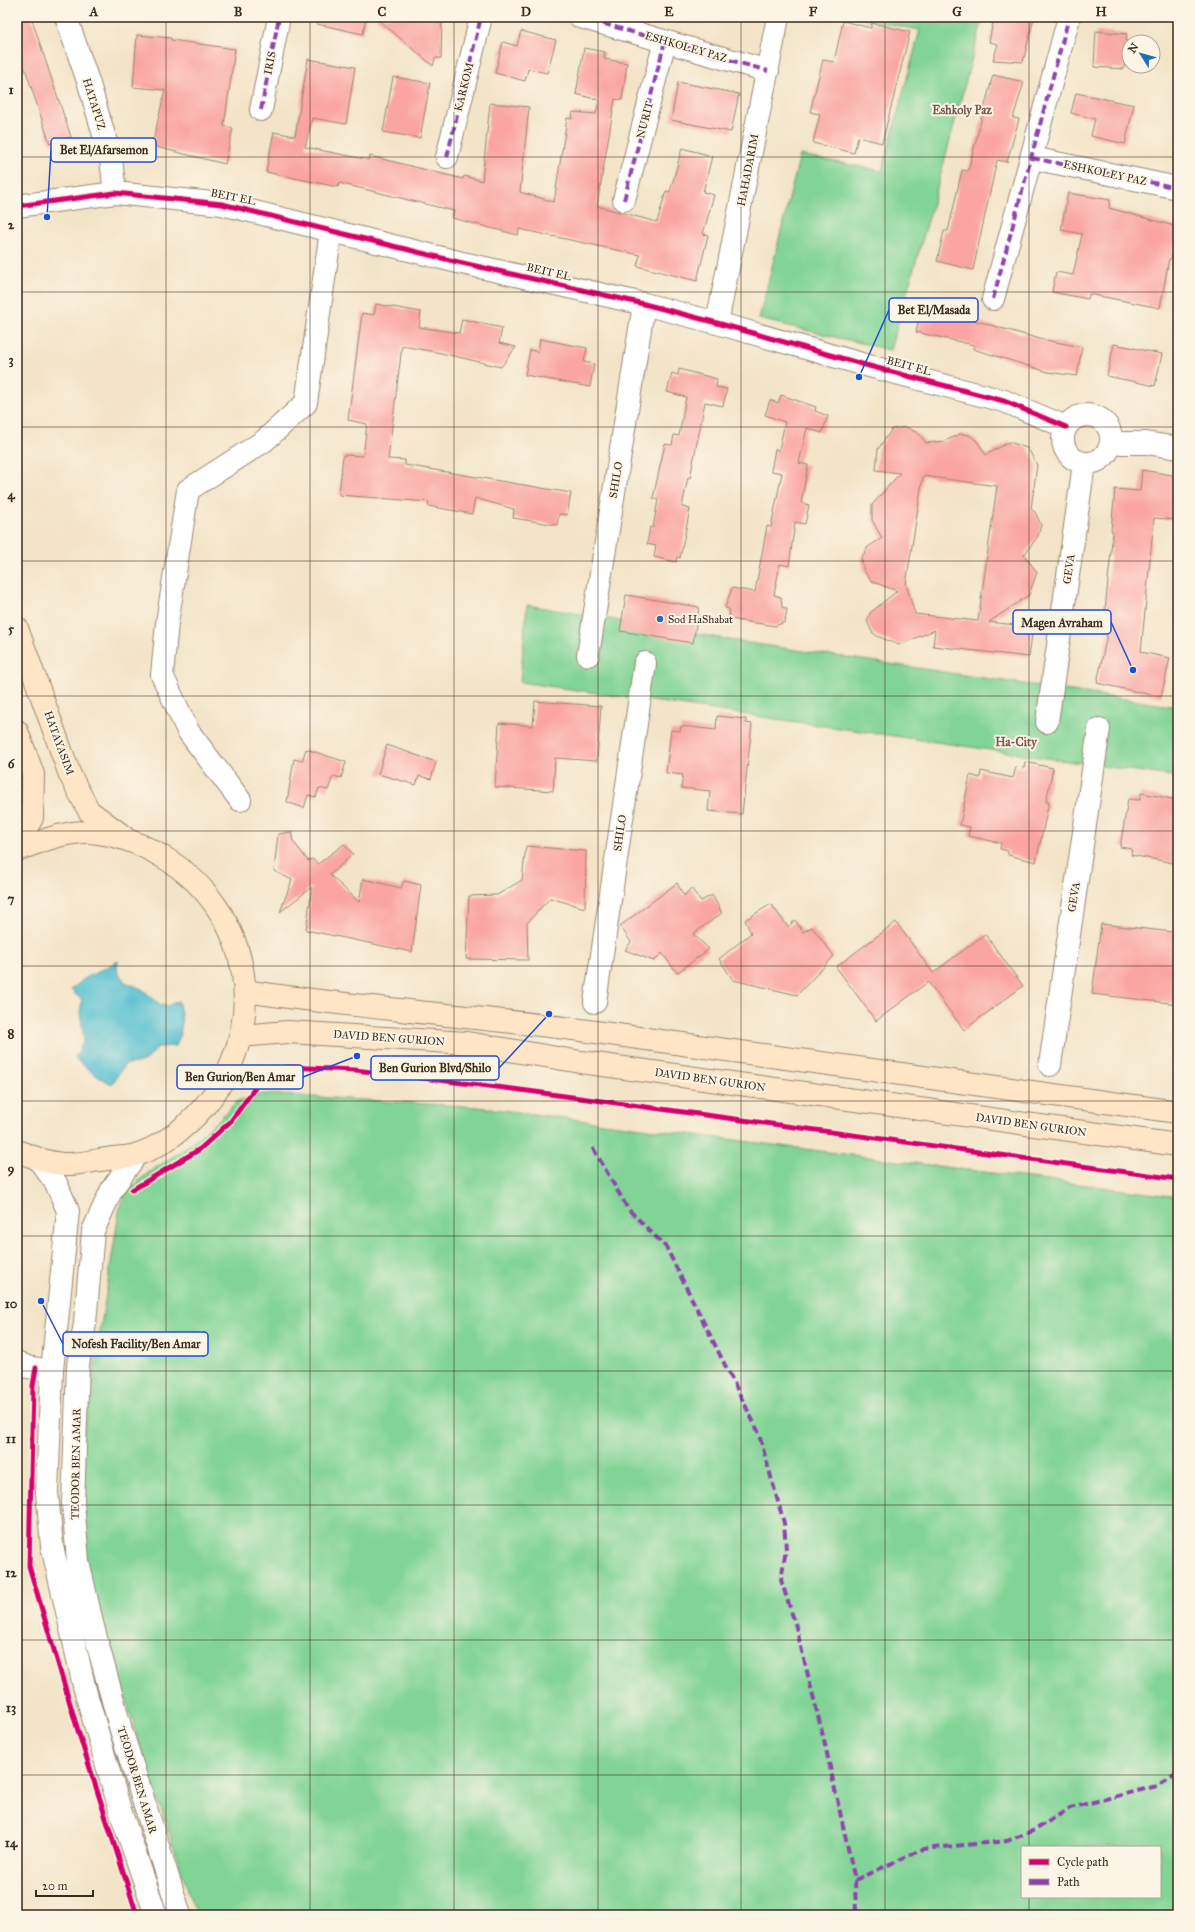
<svg xmlns="http://www.w3.org/2000/svg" width="1195" height="1932" font-family="'IM FELL Great Primer',serif">
	<style>
		.green { fill: #81d496; stroke: #5e7f5a; fill-rule: evenodd }
		.water { fill: #55c0d1; stroke: #487578 }
		.building { fill: #faa5a2; fill-rule: evenodd }
		.lines { fill: none; stroke-linecap: round; stroke-linejoin: round }
		.street-casing { stroke: #978773; stroke-width: 24 }
		.secondary-casing { stroke: #978773; stroke-width: 24 }
		.street { stroke: #fff; stroke-width: 22 }
		.secondary { stroke: #fee5c5; stroke-width: 22 }
		.quiet { stroke: #8e44ad; stroke-width: 4; stroke-dasharray: 8 4; stroke-linecap: butt }
		.cycleway-casing { stroke: #fcf5e5; stroke-width: 8 }
		.cycleway { stroke: #d6006c; stroke-width: 5 }
		.grid { fill: none; stroke: #3b2a1e; stroke-width: 1; stroke-opacity: 0.55 }
		.poi-dot { fill: #1f6fb2; stroke: #fcf5e5; stroke-width: 1.5 }
		.labels { text-anchor: middle; dominant-baseline: central; stroke-width: 4; stroke-linejoin: round; paint-order: stroke }
		.street-label { font-size: 11px; fill: #3b2a1e; stroke: #fcf5e5 }
		.poi-label { font-size: 11px; fill: #3b2a1e; stroke: #fcf5e5; text-anchor: start }
		.neighbourhood-label { font-size: 12px; font-weight: bold; fill: #7e554c; stroke: #fcf5e5 }
		.leader { fill: none; stroke: #1d4ed8; stroke-width: 1.5 }
		.callout-dot { fill: #1d4ed8; stroke: #fcf5e5; stroke-width: 1.5 }
		.callout { fill: #fcf5e5; stroke: #1d4ed8; stroke-width: 1.5 }
		.callout-label { font-size: 12px; text-anchor: middle; font-weight: bold; fill: #3b2a1e }
		.neatline { fill: none; stroke: #3b2a1e; stroke-width: 1.5 }
		.grid-label { font-size: 13px; text-anchor: middle; font-weight: bold; fill: #3b2a1e }
	</style>
	<rect width="100%" height="100%" fill="#fcf5e5"/>
	<filter id="ink" filterUnits="userSpaceOnUse"><feTurbulence type="fractalNoise" baseFrequency=".025" numOctaves="2"/><feDisplacementMap in="SourceGraphic" scale="8" xChannelSelector="R" yChannelSelector="G"/><feConvolveMatrix kernelMatrix="1 2 1 2 8 2 1 2 1" color-interpolation-filters="sRGB"/></filter>
	<filter id="wash" filterUnits="userSpaceOnUse"><feTurbulence type="fractalNoise" baseFrequency=".012" numOctaves="4" result="noise"/><feDisplacementMap in="SourceGraphic" scale="16" xChannelSelector="R" yChannelSelector="G"/><feGaussianBlur stdDeviation="0.9" result="paint"/><feColorMatrix in="noise" values="0 0 0 0 0 0 0 0 0 0 0 0 0 0 0 0 0 1.4 0 .05"/><feComposite in="paint" operator="in"/></filter>
	<g filter="url(#wash)">
		<rect width="100%" height="100%" fill="#f3e4c8"/>
		<!-- green -->
		<path class="green" d="M 853,17 L 983,17 L 930,214 L 890,350 L 759,319 L 800,155 L 882,171 L 920,30 Z
			M 527,605 L 749,643 L 1178,707 L 1178,777 L 520,682 Z
			M 264,1094 L 478,1107 L 1178,1197 L 1178,1915 L 196,1915 L 73,1539 L 79,1464 L 120,1206 L 128,1191 L 149,1172 L 183,1150 L 217,1122 L 237,1101 ZM 1022,1847 L 1160,1847 L 1160,1897 L 1022,1897 Z"/>
		<!-- water -->
		<path class="water" d="M 118,961 L 117,970 L 125,982 L 142,989 L 161,1005 L 167,1006 L 178,1001 C 183,1018 183,1030 176,1046 L 157,1047 C 149,1061 140,1064 125,1064 L 112,1084 L 100,1078 L 75,1059 L 84,1040 L 80,1013 L 82,1000 L 71,990 L 84,979 Z"/>
		<g id="blocks">
			<!-- building -->
			<path class="building" d="M 17,17 L 31,17 L 71,137 L 50,144 L 17,44 Z
				M 318,17 L 366,17 L 363,34 L 317,24 Z
				M 375,17 L 442,17 L 441,58 L 435,58 L 433,66 Z
				M 994,17 L 1034,17 L 1023,62 L 993,60 L 998,44 L 989,42 Z
				M 843,21 L 871,28 L 872,23 L 910,32 L 882,143 L 858,137 L 854,153 L 813,143 L 820,114 L 810,112 L 823,60 L 834,62 Z
				M 521,31 L 556,40 L 547,73 L 528,69 L 525,81 L 495,73 L 503,42 L 517,46 Z
				M 1096,31 L 1127,34 L 1124,69 L 1094,67 Z
				M 137,35 L 171,38 L 171,40 L 235,49 L 224,126 L 233,128 L 225,164 L 152,146 L 165,90 L 133,87 Z
				M 584,48 L 605,52 L 604,59 L 627,63 L 622,100 L 615,99 L 597,206 L 657,222 L 666,191 L 670,192 L 682,148 L 712,156 L 703,192 L 714,195 L 703,234 L 708,235 L 697,281 L 637,266 L 640,255 L 519,229 L 518,235 L 452,218 L 454,211 L 339,183 L 338,187 L 266,172 L 274,132 L 295,136 L 308,59 L 355,67 L 346,124 L 312,118 L 305,147 L 369,160 L 370,156 L 463,179 L 464,176 L 482,181 L 490,103 L 529,107 L 520,192 L 554,202 L 567,118 L 572,119 L 573,112 L 596,114 L 599,100 L 576,94 Z
				M 993,75 L 1024,82 L 1013,118 L 1019,119 L 1007,162 L 997,160 L 973,270 L 937,261 L 944,231 L 948,231 L 962,170 L 968,171 Z
				M 393,77 L 430,83 L 420,138 L 383,132 Z
				M 678,82 L 739,94 L 731,132 L 671,120 Z
				M 1076,93 L 1134,105 L 1125,144 L 1091,136 L 1095,119 L 1071,113 Z
				M 1068,193 L 1110,200 L 1109,208 L 1178,227 L 1178,234 L 1171,259 L 1169,259 L 1160,308 L 1089,294 L 1088,299 L 1052,292 L 1056,272 L 1073,275 L 1082,234 L 1061,230 Z
				M 931,300 L 957,305 L 955,315 L 1040,339 L 1082,347 L 1077,376 L 1048,372 L 973,349 L 974,345 L 916,332 L 919,318 L 927,319 Z
				M 376,304 L 421,312 L 419,327 L 459,333 L 462,319 L 502,328 L 499,343 L 516,347 L 501,367 L 441,353 L 402,346 L 388,459 L 405,460 L 405,465 L 571,493 L 567,515 L 559,514 L 557,525 L 513,518 L 514,509 L 475,498 L 472,514 L 428,506 L 429,502 L 339,495 L 343,455 L 363,456 L 367,424 L 348,420 L 362,313 L 374,315 Z
				M 540,339 L 587,348 L 584,362 L 594,364 L 590,387 L 525,375 L 530,350 L 538,352 Z
				M 1114,344 L 1162,354 L 1155,386 L 1107,376 Z
				M 679,369 L 717,379 L 716,387 L 727,389 L 723,406 L 705,402 L 690,478 L 688,477 L 682,507 L 690,509 L 680,558 L 677,557 L 676,562 L 654,557 L 656,546 L 647,544 L 650,527 L 653,528 L 658,500 L 653,498 L 665,444 L 672,445 L 674,435 L 679,436 L 686,397 L 667,392 L 672,373 L 678,375 Z
				M 781,395 L 816,407 L 815,411 L 828,416 L 822,433 L 807,428 L 799,463 L 808,465 L 801,503 L 809,505 L 805,524 L 795,522 L 789,566 L 780,564 L 774,595 L 781,597 L 782,607 L 787,609 L 785,622 L 775,626 L 730,619 L 729,609 L 725,608 L 732,588 L 755,592 L 767,526 L 771,527 L 782,473 L 771,471 L 775,449 L 779,450 L 785,422 L 765,415 L 770,400 L 778,403 Z
				M 906,427 L 919,434 L 926,443 L 945,441 L 960,434 L 969,435 L 977,441 L 986,455 L 1009,442 L 1027,448 L 1030,452 L 1037,465 L 1031,509 L 1035,512 L 1041,525 L 1038,536 L 1024,555 L 1037,572 L 1029,595 L 989,622 L 1033,627 L 1029,657 L 933,646 L 935,630 L 899,645 L 877,636 L 872,632 L 867,621 L 870,613 L 897,591 L 871,581 L 864,571 L 861,558 L 868,547 L 882,538 L 872,520 L 872,505 L 900,473 L 876,470 L 878,449 L 892,429 ZM 923,476 L 997,486 L 978,621 L 915,614 L 906,584 Z
				M 1142,470 L 1178,476 L 1178,520 L 1154,518 L 1141,652 L 1170,658 L 1161,697 L 1097,683 L 1110,620 L 1104,620 L 1113,531 L 1111,531 L 1115,489 L 1140,491 Z
				M 626,595 L 699,607 L 693,643 L 620,631 Z
				M 535,701 L 601,706 L 597,761 L 555,758 L 553,791 L 495,787 L 499,723 L 533,726 Z
				M 717,716 L 746,719 L 746,723 L 752,724 L 742,814 L 708,811 L 710,791 L 681,788 L 683,775 L 666,773 L 671,730 L 680,731 L 681,726 L 716,730 Z
				M 387,745 L 436,762 L 431,779 L 419,776 L 416,785 L 378,774 Z
				M 306,749 L 346,762 L 341,778 L 333,776 L 328,790 L 319,788 L 316,797 L 308,795 L 304,808 L 287,802 L 294,759 L 302,761 Z
				M 1025,762 L 1053,768 L 1046,802 L 1049,802 L 1036,862 L 1008,855 L 1008,851 L 1000,849 L 1001,843 L 968,836 L 970,827 L 960,825 L 970,775 L 980,778 L 981,771 L 1013,778 L 1016,767 L 1024,768 Z
				M 1141,793 L 1178,800 L 1178,864 L 1131,855 L 1132,849 L 1120,847 L 1128,799 L 1140,800 Z
				M 291,832 L 293,841 L 308,861 L 312,859 L 318,864 L 344,844 L 353,854 L 330,875 L 359,902 L 363,879 L 401,888 L 404,881 L 421,885 L 412,952 L 306,930 L 312,887 L 280,912 L 292,880 L 274,871 L 278,834 Z
				M 526,846 L 586,851 L 585,908 L 550,898 L 527,923 L 528,960 L 466,959 L 469,896 L 497,895 L 522,880 Z
				M 677,883 L 684,896 L 691,888 L 701,901 L 712,895 L 722,913 L 693,934 L 709,949 L 677,973 L 662,953 L 654,961 L 625,950 L 631,942 L 620,926 Z
				M 771,904 L 788,927 L 795,920 L 803,932 L 812,927 L 834,956 L 797,995 L 733,980 L 719,959 L 751,933 L 745,920 Z
				M 896,922 L 933,973 L 985,934 L 1023,986 L 964,1030 L 928,982 L 876,1021 L 836,967 Z
				M 1101,924 L 1173,932 L 1173,935 L 1178,935 L 1178,1004 L 1092,994 Z"/>
		</g>
	</g>
	<g filter="url(#ink)">
		<use href="#blocks" fill-opacity="0" stroke="#978773" stroke-width="1"/>
		<g class="lines">
			<defs>
				<path id="street" d="M 66,17 L 89,84 L 111,159 L 115,193
					M 580,17 L 768,71
					M 261,110 L 279,17
					M 447,157 L 481,17
					M 1032,158 L 1178,188
					M 624,200 L 665,41
					M 17,206 L 115,193 L 222,204 L 458,262 L 644,304 L 717,323 L 869,366 L 1004,401 L 1066,427
					M 993,299 L 1069,17
					M 717,323 L 778,17
					M1063 439a24 24 0 1 1 48 0a24 24 0 1 1-48 0Z
					M 1111,443 L 1146,443 L 1178,448
					M 588,655 L 644,304
					M 1047,722 L 1084,464
					M 240,800 L 188,731 L 162,675 L 167,623 L 188,490 L 264,441 L 306,403 L 331,231
					M 595,1002 L 645,663
					M 1050,1065 L 1099,729
					M 136,1155 L 112,1189 L 93,1231 L 85,1323 L 78,1365 L 73,1503 L 78,1561 L 93,1627 L 121,1730 L 180,1915
					M 38,1159 L 56,1183 L 68,1211 L 52,1371 L 47,1492 L 52,1546 L 85,1690 L 121,1813 L 156,1915
					M 17,1362 L 27,1367 L 52,1371"/>
				<path id="secondary" d="M 17,628 L 70,775 L 89,811 L 123,836
					M 17,731 L 33,774 L 32,818 L 17,843
					M 17,850 C 40,842 64,831 90,832 C 116,834 140,843 163,857 C 254,911 272,1030 202,1109 C 185,1128 160,1148 135,1155 C 128,1157 120,1157 113,1158 C 99,1160 85,1163 71,1164 C 53,1165 33,1157 17,1151
					M 245,991 C 359,1008 474,1016 588,1031 C 785,1057 981,1086 1178,1112
					M 241,1036 L 288,1032 L 467,1043 L 581,1062 L 1178,1145"/>
			</defs>
			<!-- street casing -->
			<use href="#street" class="street-casing"/>
			<!-- secondary casing -->
			<use href="#secondary" class="secondary-casing"/>
			<!-- street -->
			<use href="#street" class="street"/>
			<!-- secondary -->
			<use href="#secondary" class="secondary"/>
			<!-- quiet -->
			<path class="quiet" d="M 580,17 L 768,71
				M 261,110 L 279,17
				M 447,157 L 481,17
				M 1032,158 L 1178,188
				M 624,200 L 665,41
				M 993,299 L 1069,17
				M 593,1148 L 628,1209 L 666,1247 L 758,1431 L 784,1523 L 786,1549 L 781,1580 L 795,1623 L 824,1740 L 855,1880 L 856,1915
				M 855,1880 L 923,1849 L 1007,1841 L 1035,1830 L 1070,1808 L 1157,1786 L 1178,1774"/>
			<defs>
				<path id="cycleway" d="M 17,206 L 115,193 L 222,204 L 458,262 L 644,304 L 717,323 L 869,366 L 1004,401 L 1066,427
					M 132,1190 L 200,1149 L 231,1121 L 260,1081 L 286,1067 L 355,1070 L 513,1089 L 1178,1179
					M 36,1368 L 33,1386 L 29,1566 L 79,1734 L 137,1915"/>
			</defs>
			<!-- cycleway casing -->
			<use href="#cycleway" class="cycleway-casing"/>
			<!-- cycleway -->
			<use href="#cycleway" class="cycleway"/>
		</g>
	</g>
	<!-- grid -->
	<path class="grid" d="M 166,17 L 166,1915M 310,17 L 310,1915M 454,17 L 454,1915M 598,17 L 598,1915M 741,17 L 741,1915M 885,17 L 885,1915M 1029,17 L 1029,1847M 17,157 L 1178,157M 17,292 L 1178,292M 17,427 L 1178,427M 17,561 L 1178,561M 17,696 L 1178,696M 17,831 L 1178,831M 17,966 L 1178,966M 17,1101 L 1178,1101M 17,1236 L 1178,1236M 17,1371 L 1178,1371M 17,1505 L 1178,1505M 17,1640 L 1178,1640M 17,1775 L 1178,1775M 1029,1897 L 1029,1915"/>
	<!-- markers -->
	<circle class="poi-dot" cx="660" cy="619" r="4"/>
	<g class="labels">
		<!-- street labels -->
		<g class="street-label">
			<text transform="translate(686 47) rotate(16)">ESHKOLEY PAZ</text>
			<text transform="translate(270 63) rotate(-79)">IRIS</text>
			<text transform="translate(464 87) rotate(-76)">KARKOM</text>
			<text transform="translate(94 104) rotate(73)">HATAPUZ</text>
			<text transform="translate(645 120) rotate(-76)">NURIT</text>
			<text transform="translate(748 170) rotate(-79)">HAHADARIM</text>
			<text transform="translate(1105 173) rotate(12)">ESHKOLEY PAZ</text>
			<text transform="translate(233 197) rotate(11)">BEIT EL</text>
			<text transform="translate(549 272) rotate(13)">BEIT EL</text>
			<text transform="translate(909 366) rotate(15)">BEIT EL</text>
			<text transform="translate(616 480) rotate(-81)">SHILO</text>
			<text transform="translate(1069 569) rotate(-82)">GEVA</text>
			<text transform="translate(59 743) rotate(70)">HATAYASIM</text>
			<text transform="translate(620 833) rotate(-82)">SHILO</text>
			<text transform="translate(1074 897) rotate(-81)">GEVA</text>
			<text transform="translate(389 1038) rotate(4)">DAVID BEN GURION</text>
			<text transform="translate(710 1080) rotate(8)">DAVID BEN GURION</text>
			<text transform="translate(1031 1125) rotate(8)">DAVID BEN GURION</text>
			<text transform="translate(76 1464) rotate(-89)">TEODOR BEN AMAR</text>
			<text transform="translate(137 1780) rotate(73)">TEODOR BEN AMAR</text>
		</g>
		<!-- poi labels -->
		<g class="poi-label">
			<text x="668" y="619">Sod HaShabat</text>
		</g>
		<!-- neighbourhood labels -->
		<g class="neighbourhood-label">
			<text x="962" y="110">Eshkoly Paz</text>
			<text x="1016" y="742">Ha-City</text>
		</g>
	</g>
	<!-- callouts -->
	<path class="leader" d="M47 217L51 150M859 377L889 310M1133 670L1111 622M549 1014L499 1068M357 1056L303 1077M41 1301L63 1344"/>
	<g class="callout-dot">
		<circle cx="47" cy="217" r="4"/>
		<circle cx="859" cy="377" r="4"/>
		<circle cx="1133" cy="670" r="4"/>
		<circle cx="549" cy="1014" r="4"/>
		<circle cx="357" cy="1056" r="4"/>
		<circle cx="41" cy="1301" r="4"/>
	</g>
	<g class="callout">
		<rect x="51" y="138" width="105" height="24" rx="4"/>
		<rect x="889" y="298" width="89" height="24" rx="4"/>
		<rect x="1013" y="610" width="98" height="24" rx="4"/>
		<rect x="371" y="1056" width="128" height="24" rx="4"/>
		<rect x="177" y="1065" width="126" height="24" rx="4"/>
		<rect x="63" y="1332" width="145" height="24" rx="4"/>
	</g>
	<g class="callout-label">
		<text x="104" y="154">Bet El/Afarsemon</text>
		<text x="934" y="314">Bet El/Masada</text>
		<text x="1062" y="627">Magen Avraham</text>
		<text x="435" y="1072">Ben Gurion Blvd/Shilo</text>
		<text x="240" y="1081">Ben Gurion/Ben Amar</text>
		<text x="136" y="1348">Nofesh Facility/Ben Amar</text>
	</g>
	<!-- margin -->
	<rect width="1195" height="1932" fill="none" stroke="#fcf5e5" stroke-width="44"/>
	<!-- legend -->
	<rect x="1021" y="1846" width="140" height="52" fill="#fcf5e5" stroke="#afa495"/>
	<rect x="1029" y="1859" width="20" height="6" fill="#d6006c" stroke="#afa495"/>
	<text x="1057" y="1866" font-size="12" fill="#3b2a1e">Cycle path</text>
	<rect x="1029" y="1879" width="20" height="6" fill="#8e44ad" stroke="#afa495"/>
	<text x="1057" y="1886" font-size="12" fill="#3b2a1e">Path</text>
	<!-- north arrow -->
	<g transform="translate(1141 54) rotate(307)"><circle r="19" fill="#fcf5e5" stroke="#afa495"/>
	<path d="M0-3L7 15L0 10L-7 15Z" fill="#1f6fb2"/>
	<text y="-6" font-size="11" font-weight="bold" text-anchor="middle" fill="#3b2a1e">N</text>
	</g>
	<!-- scale -->
	<path d="M36 1890v6h57v-6" fill="none" stroke="#3b2a1e" stroke-width="2"/>
	<text x="42" y="1890" font-size="12" fill="#3b2a1e" stroke="#fcf5e5" stroke-width="3" paint-order="stroke">20 m</text>
	<rect x="22" y="22" width="1151" height="1888" class="neatline"/>
	<g class="grid-label">
		<text x="94" y="16">A</text>
		<text x="238" y="16">B</text>
		<text x="382" y="16">C</text>
		<text x="526" y="16">D</text>
		<text x="669" y="16">E</text>
		<text x="813" y="16">F</text>
		<text x="957" y="16">G</text>
		<text x="1101" y="16">H</text>
		<text x="11" y="94">1</text>
		<text x="11" y="229">2</text>
		<text x="11" y="364">3</text>
		<text x="11" y="499">4</text>
		<text x="11" y="633">5</text>
		<text x="11" y="768">6</text>
		<text x="11" y="903">7</text>
		<text x="11" y="1038">8</text>
		<text x="11" y="1173">9</text>
		<text x="11" y="1308">10</text>
		<text x="11" y="1443">11</text>
		<text x="11" y="1577">12</text>
		<text x="11" y="1712">13</text>
		<text x="11" y="1847">14</text>
	</g>
</svg>
